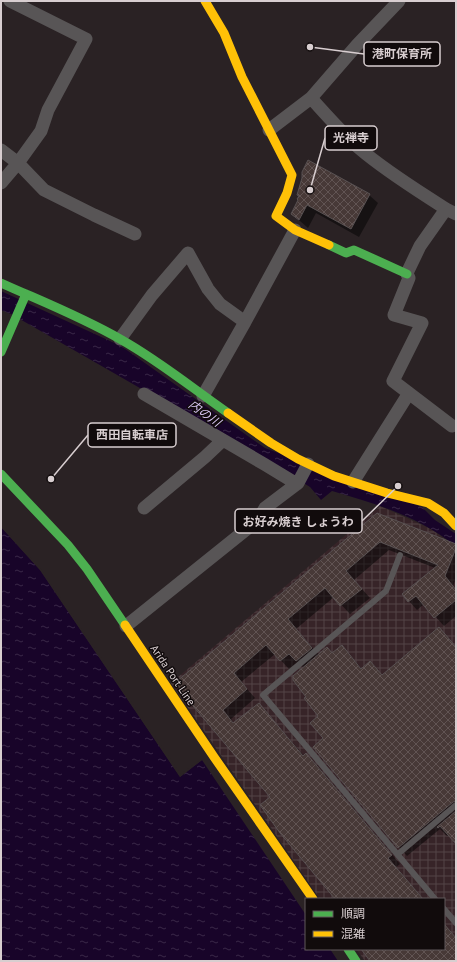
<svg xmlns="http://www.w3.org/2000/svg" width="457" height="962" font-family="'PT Sans','Noto Sans JP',sans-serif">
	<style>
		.industrial { fill: url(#industrial-grid) }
		.water { fill: url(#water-ripples) }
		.pier { fill: #2a2224 }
		.shadow { fill: #0007 }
		.building { fill: url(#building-cross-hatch); stroke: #585152 }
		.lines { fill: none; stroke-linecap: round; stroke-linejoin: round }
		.lane { stroke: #585556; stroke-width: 6 }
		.street { stroke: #585556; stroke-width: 13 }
		.fast { stroke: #4caf50; stroke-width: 9 }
		.slow { stroke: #ffc107; stroke-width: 9 }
		.labels { text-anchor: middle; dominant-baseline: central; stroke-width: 3; stroke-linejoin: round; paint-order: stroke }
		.street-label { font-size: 11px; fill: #d8ced0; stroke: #110b0c }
		.water-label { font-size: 12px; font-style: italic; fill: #ddcaf9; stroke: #110b0c }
		.leader { fill: none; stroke: #d8ced0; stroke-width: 1.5 }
		.callout-dot { fill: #d8ced0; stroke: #110b0c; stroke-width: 1.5 }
		.callout { fill: #110b0c; stroke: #d8ced0; stroke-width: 1.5 }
		.callout-label { font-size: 12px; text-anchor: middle; font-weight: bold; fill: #d8ced0 }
	</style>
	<defs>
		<pattern id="industrial-grid" width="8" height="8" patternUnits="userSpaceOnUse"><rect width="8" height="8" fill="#372428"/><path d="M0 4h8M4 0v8" fill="none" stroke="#534346"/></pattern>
		<pattern id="water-ripples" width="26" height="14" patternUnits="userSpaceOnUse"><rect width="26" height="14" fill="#180429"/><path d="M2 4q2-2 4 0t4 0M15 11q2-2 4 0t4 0" fill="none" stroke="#392747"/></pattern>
		<pattern id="building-cross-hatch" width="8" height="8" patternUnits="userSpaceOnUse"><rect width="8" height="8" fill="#473937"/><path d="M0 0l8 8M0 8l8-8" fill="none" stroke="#615453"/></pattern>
	</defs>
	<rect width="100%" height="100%" fill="#2a2224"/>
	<!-- industrial -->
	<path class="industrial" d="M 380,506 L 431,529 L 456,547 L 456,961 L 365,961 L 356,949 L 444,949 L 444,899 L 320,899 L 171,683 Z"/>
	<!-- water -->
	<path class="water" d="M 1,291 L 121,346 L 265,448 L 422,507 L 435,520 L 456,534 L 456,547 C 423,518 374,503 332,491 L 321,500 L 310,487 L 274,465 L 11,314 L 1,310 Z
		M 1,527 L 40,570 L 180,777 L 202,760 L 306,915 L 306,949 L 330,949 L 338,961 L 1,961 Z"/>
	<!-- pier -->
	<path class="pier" d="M 1,525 L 41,569 L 181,774 L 201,759 L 202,760 L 180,777 L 40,570 L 1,527 Z"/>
	<!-- shadow -->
	<path class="shadow" d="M 369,195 L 378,203 L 359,237 L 316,213 L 308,228 L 292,214 L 299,200 Z
		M 377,514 L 456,545 L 456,578 L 453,586 L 456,589 L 456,616 L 444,626 L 424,604 L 417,610 L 409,601 L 435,568 L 389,550 L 354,580 L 370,598 L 350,614 L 334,597 L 296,629 L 319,655 L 333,654 L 342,646 L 362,669 L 370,662 L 383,676 L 439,628 L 456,647 L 456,843 L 449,835 L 447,836 L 440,829 L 407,856 L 399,847 L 314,747 L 325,739 L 320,716 L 293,678 L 304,668 L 298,662 L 289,669 L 275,654 L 241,682 L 255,698 L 231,719 L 234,724 L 259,704 L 304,756 L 306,754 L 315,763 L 400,864 L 396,867 L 423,899 L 336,899 L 272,797 L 189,699 Z"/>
	<!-- building -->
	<path class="building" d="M 308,160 L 370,194 L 351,229 L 307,205 L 299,220 L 291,214 L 298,200 L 297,199 L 299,196 L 297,195 L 302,178 L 302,172 Z
		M 377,513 L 456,544 L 456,548 L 445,576 L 456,590 L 456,600 L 434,618 L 416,596 L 408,602 L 402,594 L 438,565 L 380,542 L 346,571 L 362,589 L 340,606 L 325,588 L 288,619 L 312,648 L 296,661 L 289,654 L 280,661 L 266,645 L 234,673 L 247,689 L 223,710 L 233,723 L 259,703 L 303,756 L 306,753 L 392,855 L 388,858 L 423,899 L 335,899 L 280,833 L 260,805 L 270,797 L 188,700 L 176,682 Z
		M 439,627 L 456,647 L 456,801 L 453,802 L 398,848 L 313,747 L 323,738 L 310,723 L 318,716 L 304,698 L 306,697 L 293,680 L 293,676 L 327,647 L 332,653 L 342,645 L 361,669 L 370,661 L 382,675 Z
		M 456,811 L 456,844 L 440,826 L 438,828 L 437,827 Z
		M 444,924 L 456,938 L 456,961 L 370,961 L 361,949 L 444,949 Z"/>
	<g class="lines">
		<!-- lane -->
		<path class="lane" d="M 400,555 L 386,591 L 263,695 L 435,899
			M 398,854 L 456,805
			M 444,909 L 456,923"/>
		<!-- street -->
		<path class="street" d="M 399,1 L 357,45 L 311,98 C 327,116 343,134 360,149 C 387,172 417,190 446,209
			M 269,130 L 311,98
			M 1,150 L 18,163 L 44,190 L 94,215 L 135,234
			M 1,183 L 18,163 L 41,131 L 48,110 L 86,39 L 10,1
			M 245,322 L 295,230
			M 120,339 L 152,295 L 188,253 L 208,289 L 220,304 L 245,322 L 203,396
			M 144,394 L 264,464 L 297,484
			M 452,426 L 393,381 L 422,323 L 394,315 L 409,278 L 407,274 L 408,271 L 420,246 L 446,209 L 456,214
			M 353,482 L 409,393
			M 144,508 L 205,457 L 223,440
			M 126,626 L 258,520 L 265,508 L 298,483 L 308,464"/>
		<!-- fast -->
		<path class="fast" d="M 329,245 L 346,253 L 354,250 L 407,274
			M 1,283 C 41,301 82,317 120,339 C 158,360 192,388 228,413
			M 1,352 L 26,294
			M 1,474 L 68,545 L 87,569 L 125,625
			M 348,949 L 356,961"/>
		<!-- slow -->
		<path class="slow" d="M 205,1 L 224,33 L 242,77 L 292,175 L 287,193 L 276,216 L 295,230 L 329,245
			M 228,413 L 271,443 L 298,459 L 334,476 L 387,493 L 428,503 L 444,513 L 456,526
			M 125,625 L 214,757 L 313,899"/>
	</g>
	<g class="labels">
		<!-- street labels -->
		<g class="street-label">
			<text transform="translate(173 675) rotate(56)">Arida Port Line</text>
		</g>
		<!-- water labels -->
		<g class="water-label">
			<text transform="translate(205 413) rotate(35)">内の川</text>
		</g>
	</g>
	<!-- callouts -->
	<path class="leader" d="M310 47L364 54M310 190L325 138M51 479L88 435M398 486L362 521"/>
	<g class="callout-dot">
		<circle cx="310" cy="47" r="4"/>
		<circle cx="310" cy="190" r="4"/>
		<circle cx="51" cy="479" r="4"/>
		<circle cx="398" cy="486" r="4"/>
	</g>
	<g class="callout">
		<rect x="364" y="42" width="76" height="24" rx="4"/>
		<rect x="325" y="126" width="52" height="24" rx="4"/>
		<rect x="88" y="423" width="88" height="24" rx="4"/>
		<rect x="235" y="509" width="127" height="24" rx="4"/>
	</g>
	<g class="callout-label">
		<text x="402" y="58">港町保育所</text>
		<text x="351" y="142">光禅寺</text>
		<text x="132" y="439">西田自転車店</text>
		<text x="298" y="526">お好み焼き しょうわ</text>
	</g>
	<!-- border -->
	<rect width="457" height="962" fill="none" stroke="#d8ced0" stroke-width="4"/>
	<!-- legend -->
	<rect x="305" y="898" width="140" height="52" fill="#110b0c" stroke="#61595a"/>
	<rect x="313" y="911" width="20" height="6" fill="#4caf50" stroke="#61595a"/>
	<text x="341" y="918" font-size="12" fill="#d8ced0">順調</text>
	<rect x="313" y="931" width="20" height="6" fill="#ffc107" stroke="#61595a"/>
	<text x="341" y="938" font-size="12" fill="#d8ced0">混雑</text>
</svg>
